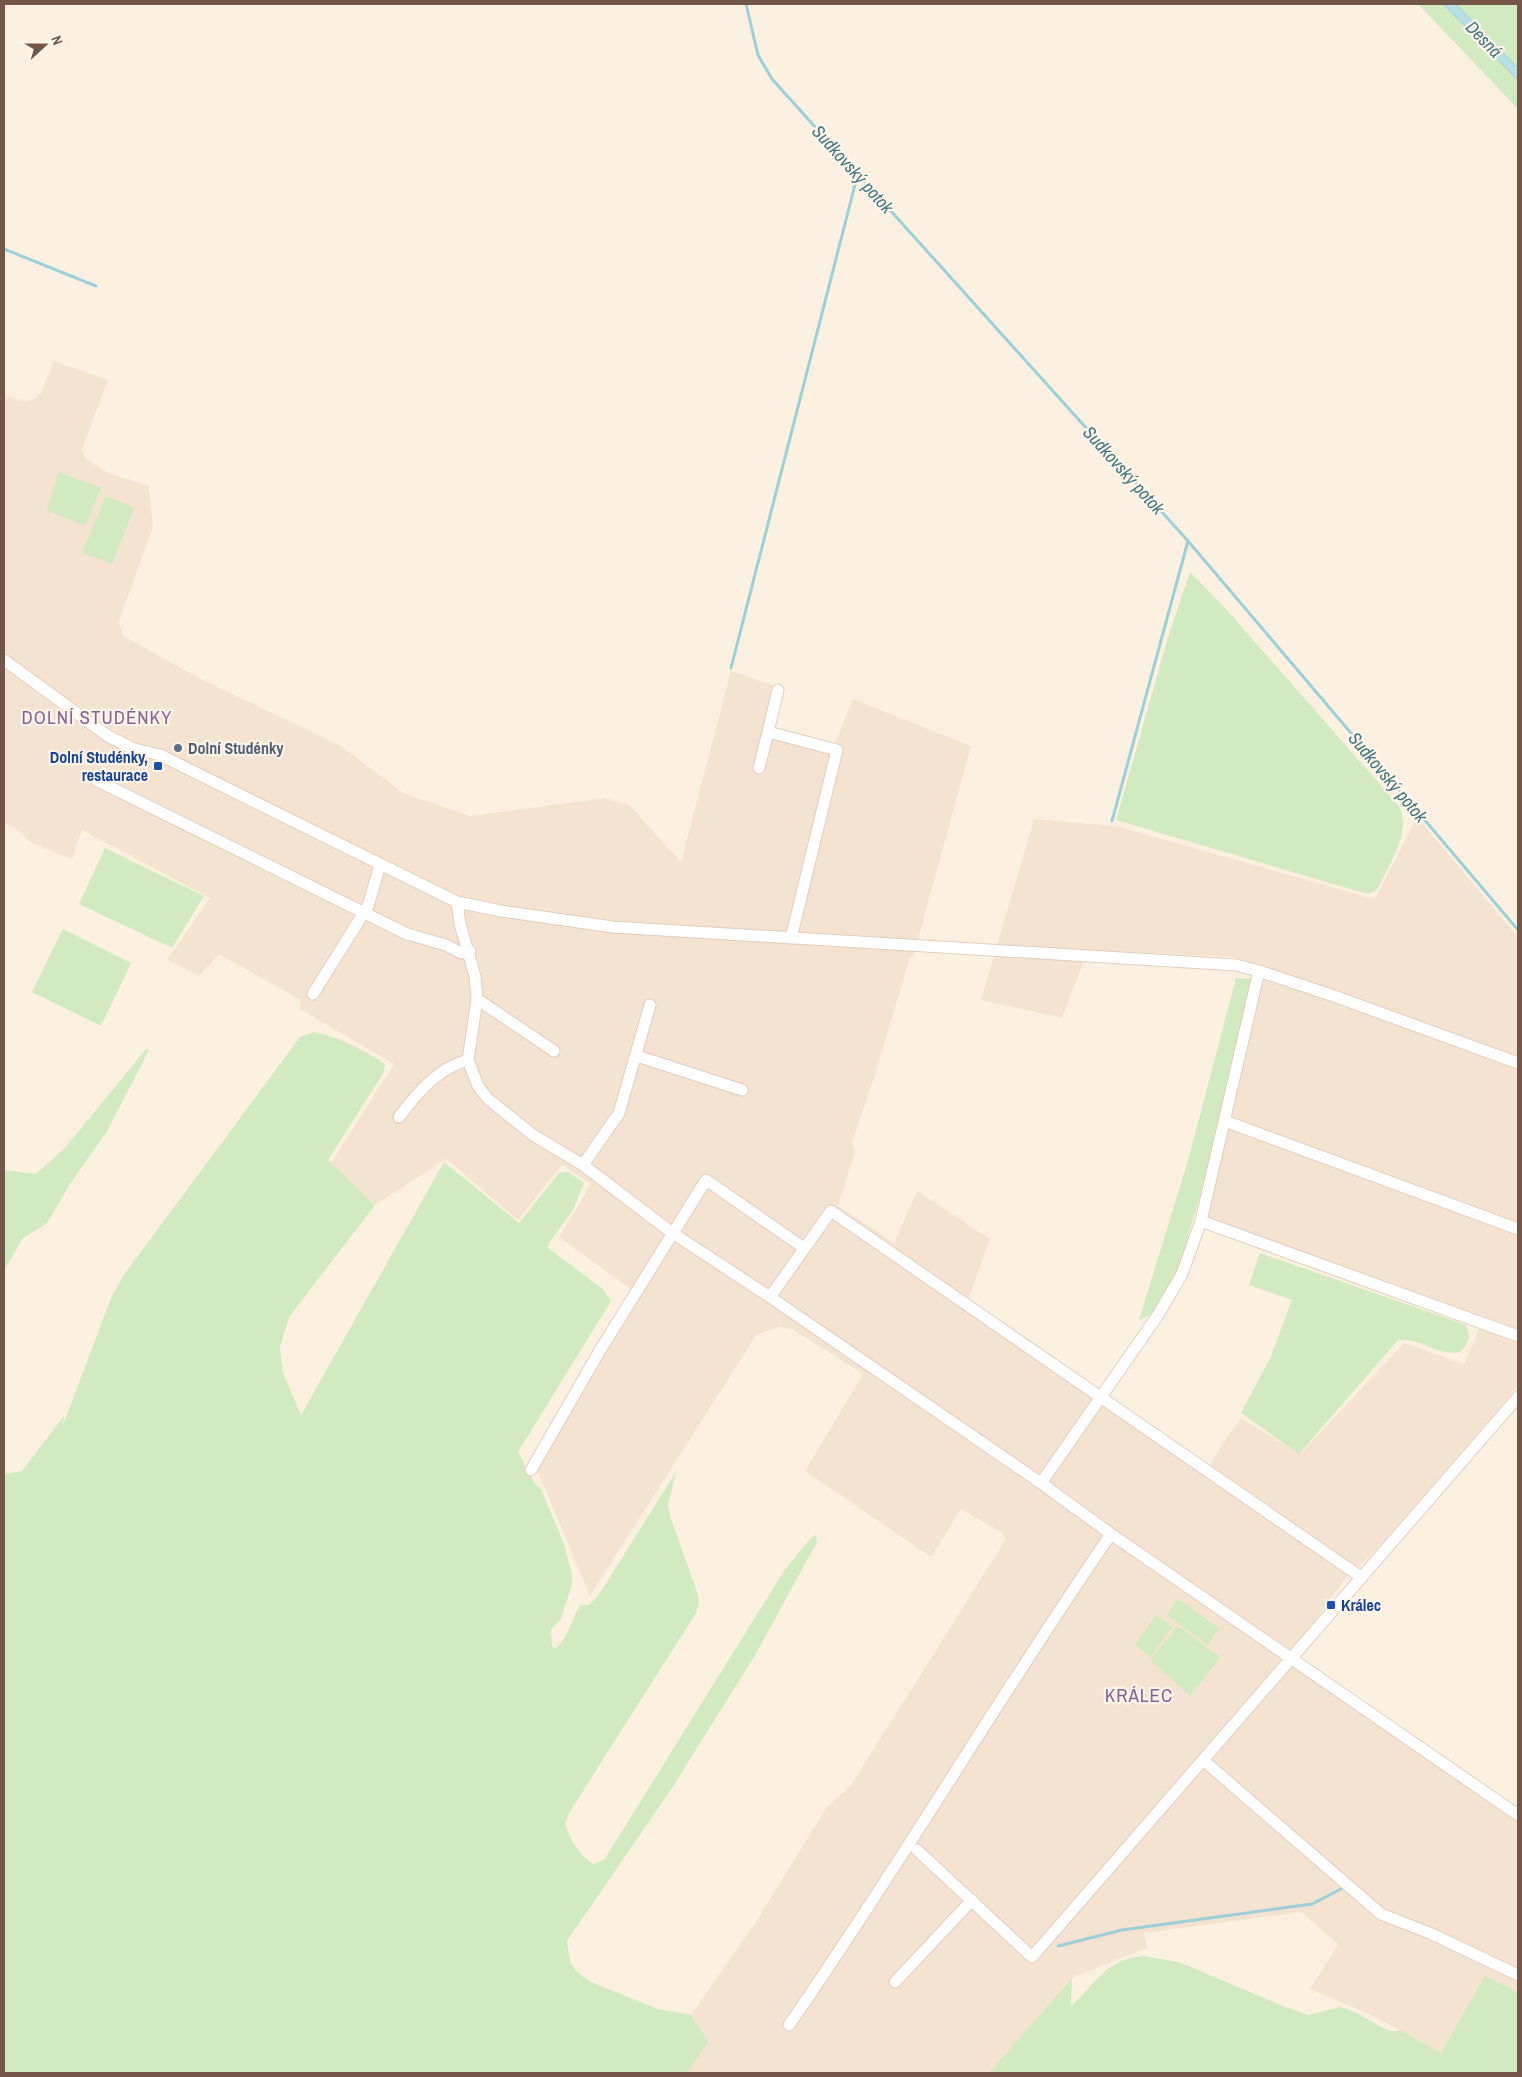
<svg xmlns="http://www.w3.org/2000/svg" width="1522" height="2077" font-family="'Archivo Narrow',sans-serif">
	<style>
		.residential { fill: #f4e3d0 }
		.green { fill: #d2eac0 }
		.water { fill: #b6e0e6; stroke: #9cd0d8 }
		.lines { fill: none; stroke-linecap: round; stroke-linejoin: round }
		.stream { stroke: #9cd0d8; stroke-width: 3 }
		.minor-casing { stroke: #e1cdbd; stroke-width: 13 }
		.minor { stroke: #fff; stroke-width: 11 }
		.service-dot { fill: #5c6f8a; stroke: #fff5e8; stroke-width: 2 }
		.transit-dot { fill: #1a4fb4; stroke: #fff5e8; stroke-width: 2 }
		.labels { text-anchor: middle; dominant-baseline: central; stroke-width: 4.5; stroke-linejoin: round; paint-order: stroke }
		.service-label { font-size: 16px; font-weight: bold; fill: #4e5e75; stroke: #fff5e8; text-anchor: start }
		.transit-label { font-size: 16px; font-weight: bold; fill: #164399; stroke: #fff5e8; text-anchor: end }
		.water-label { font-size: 18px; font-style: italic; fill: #3f7881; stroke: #fff5e8 }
		.quarter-label { font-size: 19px; letter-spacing: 1px; fill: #856398; stroke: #fff5e8 }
	</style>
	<rect width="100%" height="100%" fill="#fcf1e1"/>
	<!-- residential -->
	<path class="residential" d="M 54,361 L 108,380 L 85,441 L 82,451 L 86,459 L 106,472 L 149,486 L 153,527 L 119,621 L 123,636 L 201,679 L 341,746 L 405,794 L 470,816 L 605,798 L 629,805 L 681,862 L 731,671 L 781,688 L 773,738 L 830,755 L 853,699 L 971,746 L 915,950 L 913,957 L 910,957 L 875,1075 L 852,1142 L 855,1152 L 838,1206 L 894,1243 L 917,1191 L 990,1239 L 965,1309 L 1205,1475 L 1221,1446 L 1241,1418 L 1300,1454 L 1404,1343 L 1464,1364 L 1480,1328 L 1518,1341 L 1518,1386 L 1380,1546 L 1346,1578 L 1286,1661 L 1518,1823 L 1518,1994 L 1497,1981 L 1457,2025 L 1441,2053 L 1375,2017 L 1310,1989 L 1338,1944 L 1301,1912 L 1144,1933 L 1147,1948 L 1072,1978 L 989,2073 L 687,2073 L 707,2042 L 691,2015 L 756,1922 L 826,1808 L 851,1785 L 1006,1539 L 1001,1532 L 961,1509 L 931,1557 L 805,1471 L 863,1374 L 792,1329 L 779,1327 L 757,1334 L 590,1596 L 537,1470 L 639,1295 L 559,1237 L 591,1184 L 562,1165 L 518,1220 L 446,1159 L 375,1205 L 331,1163 L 394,1064 L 300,1009 L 301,1000 L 219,954 L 199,976 L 167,960 L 210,898 L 82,830 L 72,859 L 32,843 L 14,827 L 4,823 L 4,395 L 23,401 L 35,399 L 41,393 Z
		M 1417,817 L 1518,937 L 1518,1329 L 1208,1217 L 1206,1212 L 1266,967 L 1233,957 L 1088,950 L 1062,1018 L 981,1000 L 1034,819 L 1116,826 L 1375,899 Z"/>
	<!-- green -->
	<path class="green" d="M 1418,4 L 1443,4 L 1518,80 L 1518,109 Z
		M 1456,4 L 1518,4 L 1518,68 Z
		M 59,472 L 101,488 L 85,526 L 47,510 Z
		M 106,496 L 134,508 L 112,564 L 82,553 Z
		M 1190,572 L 1226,609 L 1399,806 C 1412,831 1389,864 1378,888 L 1374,892 L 1367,894 L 1116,820 L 1169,634 Z
		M 105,848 L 204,896 L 172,948 L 79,904 Z
		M 63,929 L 131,963 L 101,1026 L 32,992 Z
		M 1236,978 L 1251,979 L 1211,1158 L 1179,1268 L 1153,1314 L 1139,1320 L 1189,1157 Z
		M 313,1032 C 334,1034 368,1052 385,1064 L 384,1072 L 328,1160 L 375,1205 L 289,1317 L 280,1347 L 283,1373 L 301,1415 L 444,1162 L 519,1223 L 559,1173 L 568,1172 L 584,1183 L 573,1210 L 549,1243 L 548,1248 L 604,1290 L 611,1301 L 518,1452 L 535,1484 L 541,1489 L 564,1544 L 572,1575 L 572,1584 L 561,1619 L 551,1630 L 552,1647 L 556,1648 C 570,1636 571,1619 580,1605 L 589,1605 L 598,1596 L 676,1472 L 668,1505 L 670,1516 L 697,1592 L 699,1603 L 696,1613 L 569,1813 L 565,1824 C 571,1841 578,1854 593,1864 L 604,1860 L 784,1571 L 808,1541 L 816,1535 L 817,1542 L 754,1657 L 670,1791 L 567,1941 L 570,1962 L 577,1972 L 591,1982 L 658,2009 L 691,2015 L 708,2042 L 687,2073 L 4,2073 L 4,1474 L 22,1471 L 64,1416 L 63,1425 L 111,1298 L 123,1276 L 300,1037 Z
		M 146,1049 L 149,1050 L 106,1133 L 70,1184 L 47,1223 L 22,1239 L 4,1271 L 4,1170 L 36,1174 L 64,1149 Z
		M 1260,1253 L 1466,1325 C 1471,1336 1469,1343 1460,1352 C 1439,1357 1420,1338 1398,1340 L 1299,1454 L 1241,1413 L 1271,1356 L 1292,1300 L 1249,1285 Z
		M 1178,1599 L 1219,1628 L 1208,1645 L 1167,1615 Z
		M 1156,1615 L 1172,1627 L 1151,1657 L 1135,1645 Z
		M 1178,1626 L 1220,1657 L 1190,1696 L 1150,1660 Z
		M 1144,1956 L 1179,1962 L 1281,2005 L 1308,2015 L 1340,2007 L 1355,2012 L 1378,2025 L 1390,2031 L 1402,2031 L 1441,2053 L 1485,1976 L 1508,1987 L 1518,1994 L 1518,2073 L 989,2073 L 1072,1978 L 1071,2006 C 1096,1984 1106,1958 1144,1956 Z"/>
	<!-- water -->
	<path class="water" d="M 1443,4 L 1456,4 L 1518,68 L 1518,80 Z"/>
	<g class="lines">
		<!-- stream -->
		<path class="stream" d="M 746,4 L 758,55 L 772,79 L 1188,541 L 1518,930
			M 4,249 L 96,286
			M 731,668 L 858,173
			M 1112,821 L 1188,541
			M 1058,1946 L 1122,1930 L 1312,1904 L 1341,1889"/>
		<defs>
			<path id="minor" d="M 4,660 L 108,736 L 134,749 L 160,755 L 457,902 L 501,911 L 613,927 L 1236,965 L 1259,971 L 1334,996 L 1518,1063
				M 778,690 L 768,732 L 837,750 L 791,938
				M 759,768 L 768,732
				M 96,780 L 407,934 L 446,945 L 461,953 L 470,951
				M 457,902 L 460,924 L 475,976 L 477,999 L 468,1060 L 478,1086 L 488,1099 L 533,1135 L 583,1165 L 671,1232 L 770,1297 L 1041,1483 L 1111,1534 L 1518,1815
				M 313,994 L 368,906 L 380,865
				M 477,999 L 554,1051
				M 637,1056 L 742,1090
				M 399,1117 C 417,1093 438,1068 468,1060
				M 1225,1121 L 1518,1229
				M 583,1165 L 619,1113 L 650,1005
				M 1201,1221 L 1518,1336
				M 770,1297 L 831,1211 L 1361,1577
				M 531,1470 L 599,1352 L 706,1180 L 804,1248
				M 1041,1483 L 1158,1315 L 1182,1274 L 1201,1221 L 1259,971
				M 1203,1760 L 1381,1914 L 1432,1934 L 1518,1975
				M 917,1850 L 1032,1957 L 1518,1397
				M 895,1982 L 972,1900
				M 789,2025 C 901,1864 1000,1695 1111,1534"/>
		</defs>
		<!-- minor casing -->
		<use href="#minor" class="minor-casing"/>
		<!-- minor -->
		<use href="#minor" class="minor"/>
	</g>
	<!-- markers -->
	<circle class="service-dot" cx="178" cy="748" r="5"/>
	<g class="transit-dot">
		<rect x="153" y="761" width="10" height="10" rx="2.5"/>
		<rect x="1326" y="1600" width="10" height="10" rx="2.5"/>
	</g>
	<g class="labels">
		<!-- service labels -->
		<g class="service-label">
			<text x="188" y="748">Dolní Studénky</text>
		</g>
		<!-- transit labels -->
		<g class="transit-label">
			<text x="148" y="757">Dolní Studénky,<tspan x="148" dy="18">restaurace</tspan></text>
			<text x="1341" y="1605" text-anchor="start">Králec</text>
		</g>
		<!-- water labels -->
		<g class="water-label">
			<text transform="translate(1484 39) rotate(46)">Desná</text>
			<text transform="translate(853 169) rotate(48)">Sudkovský potok</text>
			<text transform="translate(1124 470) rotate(48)">Sudkovský potok</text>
			<text transform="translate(1388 777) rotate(50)">Sudkovský potok</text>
		</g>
		<!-- quarter labels -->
		<g class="quarter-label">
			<text x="97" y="717">DOLNÍ STUDÉNKY</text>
			<text x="1139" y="1695">KRÁLEC</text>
		</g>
	</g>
	<!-- border -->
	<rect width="1522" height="2077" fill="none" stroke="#745648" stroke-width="10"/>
	<!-- north arrow -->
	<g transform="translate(45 45) rotate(69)" stroke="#fff5e8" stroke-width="4" paint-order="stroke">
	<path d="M0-4L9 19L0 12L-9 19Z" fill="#745648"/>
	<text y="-8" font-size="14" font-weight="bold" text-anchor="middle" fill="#745648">N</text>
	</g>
</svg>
